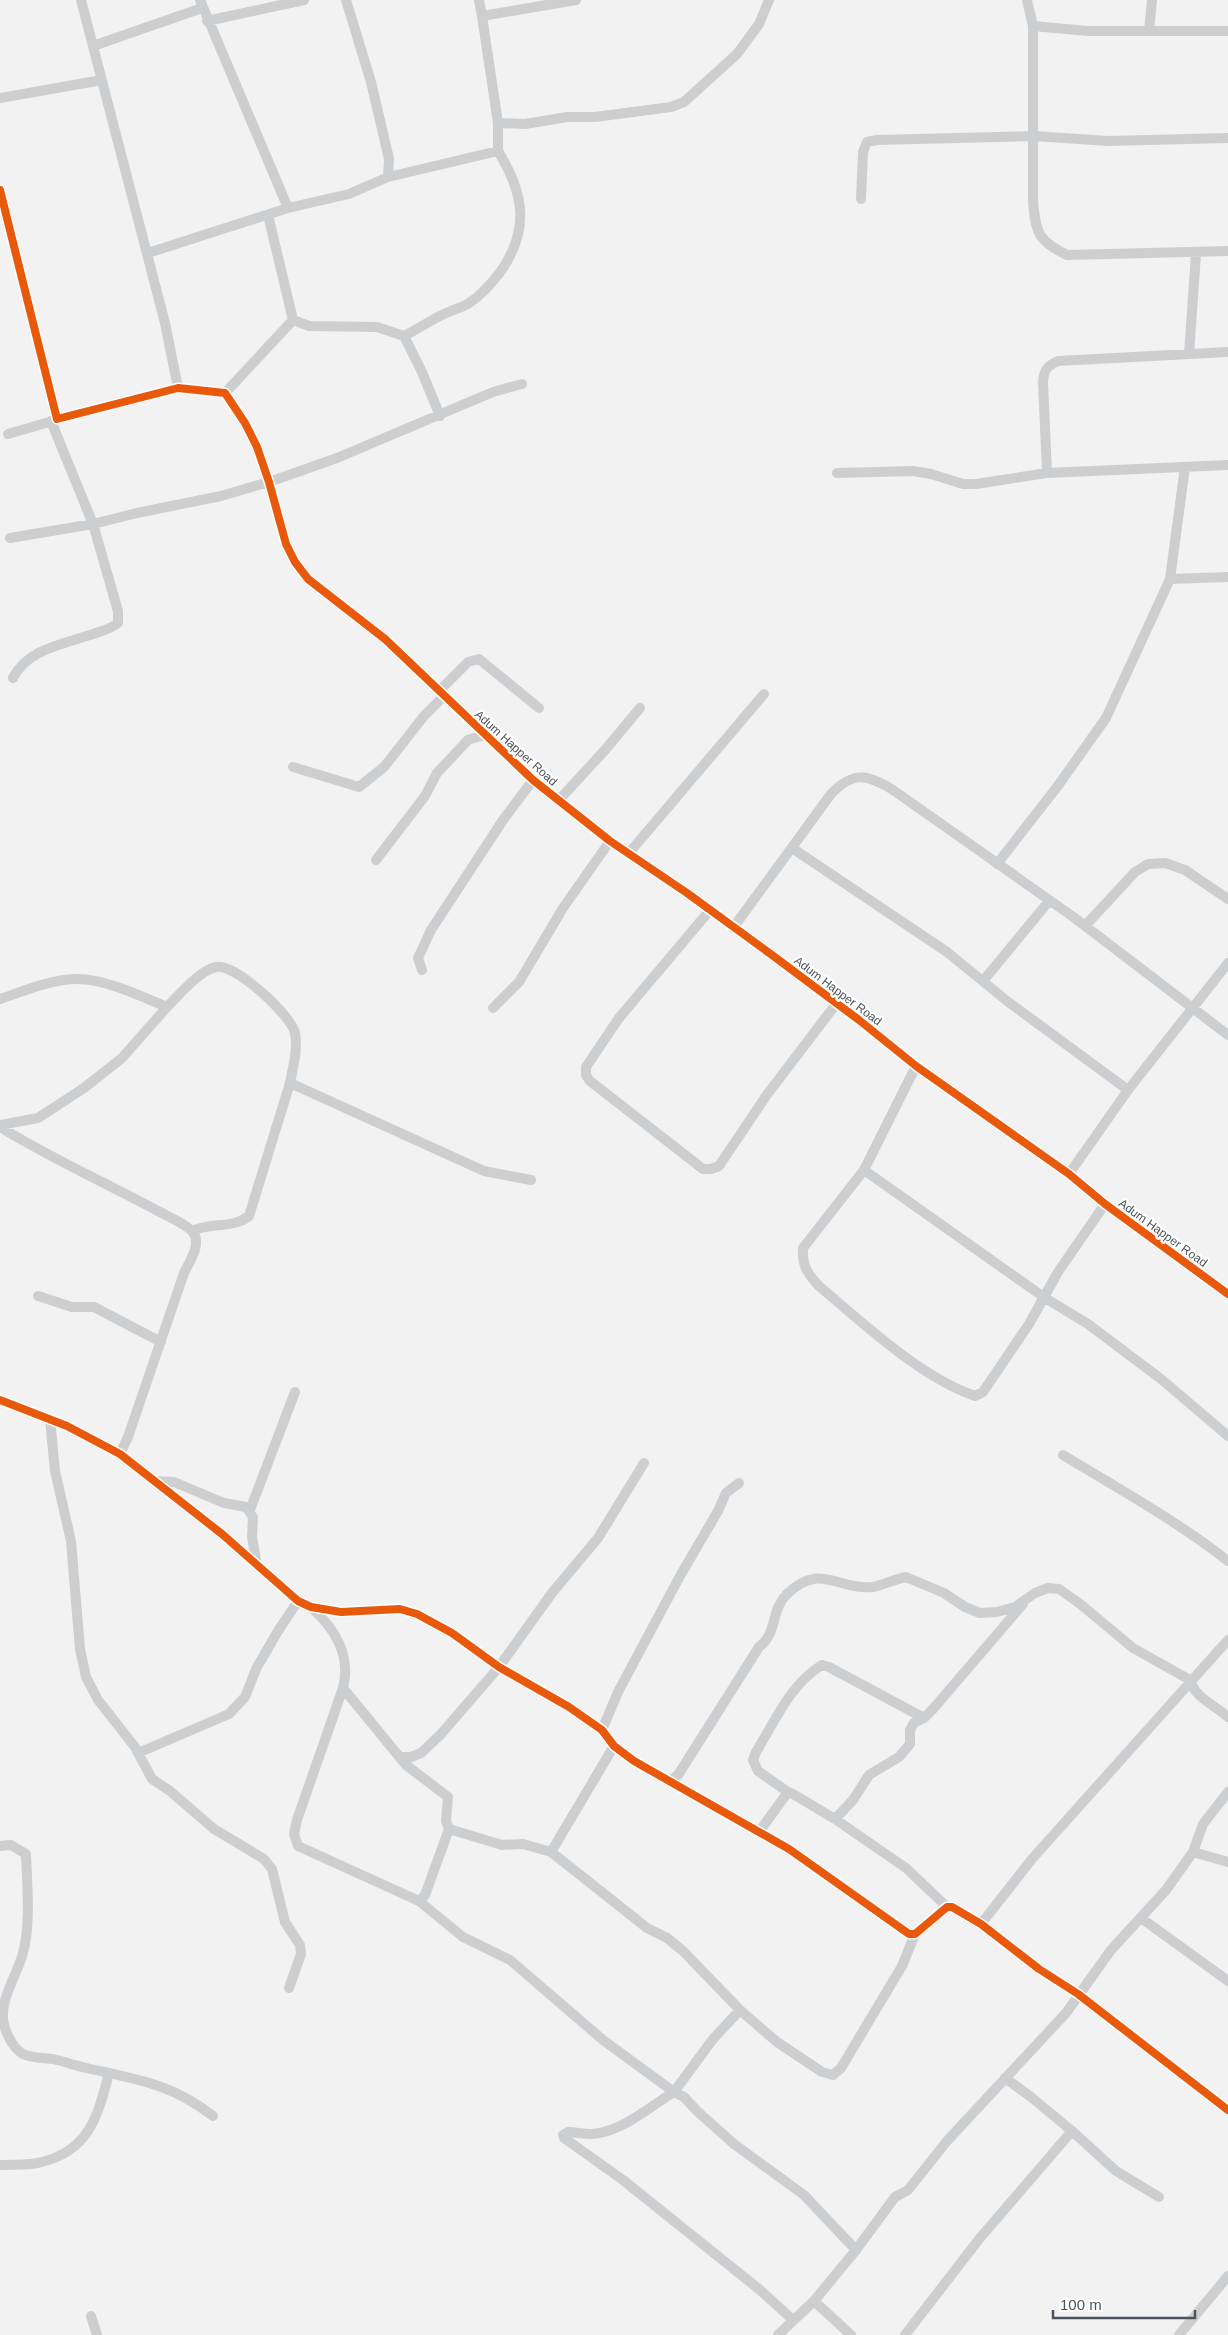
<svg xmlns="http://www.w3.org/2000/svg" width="1228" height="2335" font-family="Arial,sans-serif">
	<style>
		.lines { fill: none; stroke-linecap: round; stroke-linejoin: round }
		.street { stroke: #cdced0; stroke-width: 10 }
		.cycleway-casing { stroke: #fff; stroke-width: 11 }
		.cycleway { stroke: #e8590c; stroke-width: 8 }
		.labels { text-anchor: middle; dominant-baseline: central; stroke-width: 4.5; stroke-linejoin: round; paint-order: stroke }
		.street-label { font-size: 12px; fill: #4b545d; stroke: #fff }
	</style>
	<rect width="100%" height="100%" fill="#f3f2f2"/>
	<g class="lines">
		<!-- street -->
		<path class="street" d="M 81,0 L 165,323 L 178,388
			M 200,0 L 288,208
			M 479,0 L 482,16 L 576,0
			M 1027,0 L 1033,26 L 1033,202 C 1036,233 1038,241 1067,255 L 1228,251
			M 207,21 L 304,0
			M 1033,26 L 1088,31 L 1228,31
			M 1149,31 L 1152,0
			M 93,46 L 202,8
			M 0,98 L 102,80
			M 498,123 L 525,124 L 567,117 L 595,117 L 671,107 L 684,102 L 737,54 L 759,24 L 769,0
			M 388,177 L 498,151 L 498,123 L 482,16
			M 0,190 L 57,419 L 178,388 L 225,393 L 245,423 L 257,447 L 269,482 L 286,544 L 295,562 L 308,579 L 385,639 L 533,780 L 610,841 L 687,893 L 772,955 L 859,1020 L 916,1066 L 1069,1174 L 1105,1204 L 1228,1294
			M 861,199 L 863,152 L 867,142 L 877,140 L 1034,136 L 1108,141 L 1228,138
			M 148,253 L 288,208 L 349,194 L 388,177 L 389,159 L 371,82 L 346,0
			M 293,320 L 309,326 L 377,327 L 404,336
			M 1189,354 L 1196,254
			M 225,393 L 293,320 L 268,215
			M 440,416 L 422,372 L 404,336 C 418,329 431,320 444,314 C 452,310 461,308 469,303 C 482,295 492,283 501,271 C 530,229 524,193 498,151
			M 8,434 L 56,420
			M 837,473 L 913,471 L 931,474 L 963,484 L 976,484 L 1047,473 L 1228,465
			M 1047,473 L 1043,382 C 1044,370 1047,366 1058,361 L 1228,352
			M 10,538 L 93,524 L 137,513 L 221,496 L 269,482 L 337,458 L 493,392 L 522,384
			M 1170,579 L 1228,577
			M 13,678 C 27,649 64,644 93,634 C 101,631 111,629 118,623 L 118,611 L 93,524 L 51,421
			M 440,690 L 468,662 L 479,659 L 539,708
			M 293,767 L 359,787 L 384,767 L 424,716 L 445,695
			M 559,800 L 605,750 L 640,708
			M 792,848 L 947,952 L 1007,1001 L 1128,1090
			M 629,853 L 764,694
			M 376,860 L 425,796 L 437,773 L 468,740 L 483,735
			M 997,864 L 1057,787 L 1106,718 L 1170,579 L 1185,467
			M 710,910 L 619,1018 L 586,1067 L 586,1075 L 590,1081 L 703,1169 L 711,1169 L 719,1166 L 766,1096 L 836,1004
			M 1085,926 L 1135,872 L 1148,864 L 1165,863 L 1185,870 L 1228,899
			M 733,928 L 831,794 C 853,771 867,774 893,790 L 1072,916 L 1228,1035
			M 422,970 L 418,958 L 431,930 L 503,820 L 533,780
			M 983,981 L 1049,901
			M 0,999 C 24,991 49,980 75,979 C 103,978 141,996 167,1007 C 179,995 200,970 216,967 C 235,963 292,1016 295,1033 C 298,1049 293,1067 290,1083 L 484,1171 L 531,1180
			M 493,1008 L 519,982 L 563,908 L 610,841
			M 916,1066 L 864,1170 L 803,1248 C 802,1266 807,1273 819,1286 C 863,1323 920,1377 975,1396 L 983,1392 L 1029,1324 L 1058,1272 L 1105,1204
			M 0,1125 L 38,1118 L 84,1088 L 122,1058 L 167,1007
			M 0,1127 C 50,1158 104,1182 156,1210 C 165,1215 186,1224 192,1231 C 203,1243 189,1262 184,1273 L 128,1437 L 120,1454
			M 864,1170 L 1045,1298 L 1088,1324 L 1161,1379 L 1228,1436
			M 1069,1174 L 1128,1090 L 1228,963
			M 192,1231 C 210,1222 233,1229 249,1216 L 290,1083
			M 38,1296 L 72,1307 L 94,1307 L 161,1342
			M 0,1400 L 67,1426 L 120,1454 L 222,1534 L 298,1601 L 311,1607 L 341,1612 L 400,1609 L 417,1614 L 452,1633 L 499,1667 L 569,1707 L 602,1730 L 614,1746 L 634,1761 L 789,1849 L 909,1934 L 915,1934 L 947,1907 L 952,1907 L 981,1924 L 1039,1969 L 1078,1994 L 1228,2110
			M 50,1419 L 55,1471 L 71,1541 L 80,1649 L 86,1677 L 98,1700 L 135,1747 L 152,1779 L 170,1791 L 214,1829 L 264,1859 L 272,1869 L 285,1922 L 300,1945 L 301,1954 L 289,1988
			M 1063,1455 C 1119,1489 1177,1521 1228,1561
			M 154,1481 L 174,1482 L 224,1503 L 246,1507 L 253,1517 L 252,1537 L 257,1566
			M 250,1510 L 295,1392
			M 313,1609 C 336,1630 351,1657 343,1688 L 406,1765 L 448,1797 L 446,1821 L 449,1829 L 502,1845 L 523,1844 L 551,1852 L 560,1859 L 647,1928 L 667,1938 L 683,1951 L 740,2010 L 777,2042 L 822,2072 L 833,2075 L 841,2068 L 902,1966 L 915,1934
			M 343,1688 L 297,1820 L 294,1834 L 298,1846 L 419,1901 L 425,1895 L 449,1829
			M 602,1730 L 618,1692 L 680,1576 L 718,1511 L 726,1493 L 739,1483
			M 138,1753 L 229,1714 L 245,1697 L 256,1669 L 278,1631 L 298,1601
			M 400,1757 L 411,1757 L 421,1753 L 441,1734 L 499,1667 L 552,1593 L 598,1538 L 644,1463
			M 670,1781 L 678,1775 L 759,1647 C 778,1633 770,1611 787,1594 C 821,1562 835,1590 873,1587 C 883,1585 895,1579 906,1577 L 944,1593 L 965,1607 L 980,1613 L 997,1612 L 1015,1607 L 1035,1593 L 1048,1588 L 1059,1589 L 1079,1603 L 1133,1648 L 1190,1680 C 1193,1696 1217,1707 1228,1717
			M 788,1792 L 758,1771 L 753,1760 L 756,1752 C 774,1723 791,1683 822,1665 L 829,1667 L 924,1718
			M 835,1819 L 853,1800 L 869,1775 L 899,1757 L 910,1744 L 910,1730 L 914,1723 L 924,1718 L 933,1709 L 1023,1604
			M 759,1832 L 788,1792 L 793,1794 L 835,1819 L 906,1868 L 947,1907
			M 0,1846 L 11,1845 L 26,1854 C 27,1884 31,1923 23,1953 C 18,1972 3,1995 3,2014 C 2,2027 12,2048 23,2054 C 33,2059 46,2057 57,2060 C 65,2062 74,2065 82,2067 C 134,2079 169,2082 213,2116
			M 551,1852 L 614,1746
			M 1193,1852 L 1228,1862
			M 419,1901 L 463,1937 L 510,1960 L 603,2040 L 674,2092 C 649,2107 621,2133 591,2134 C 583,2134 575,2132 568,2132 L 563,2135 L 564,2138 L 623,2180 L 760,2290 L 792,2319
			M 1141,1918 L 1228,1981
			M 981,1924 L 1032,1859 L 1228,1640
			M 740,2010 L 713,2039 L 674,2092 L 684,2097 L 697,2111 L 734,2144 L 804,2195 L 856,2250
			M 1072,2131 L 1116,2171 L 1159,2197
			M 0,2165 C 13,2164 29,2166 42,2162 C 90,2150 98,2115 109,2073
			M 814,2301 L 851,2335
			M 91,2316 L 97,2335
			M 778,2335 L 814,2301 L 856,2250 L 895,2197 L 908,2190 L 947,2141 L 1066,2013 L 1111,1950 L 1166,1890 L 1193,1852 L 1203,1824 L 1228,1792
			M 905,2335 L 980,2238 L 1072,2131 L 1031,2097 L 1005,2078
			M 1179,2335 L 1228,2276"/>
		<defs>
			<path id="cycleway" d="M 0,190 L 57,419 L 178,388 L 225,393 L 245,423 L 257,447 L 269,482 L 286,544 L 295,562 L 308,579 L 385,639 L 533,780 L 610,841 L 687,893 L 772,955 L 859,1020 L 916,1066 L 1069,1174 L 1105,1204 L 1228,1294
				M 0,1400 L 67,1426 L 120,1454 L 222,1534 L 298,1601 L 311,1607 L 341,1612 L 400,1609 L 417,1614 L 452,1633 L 499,1667 L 569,1707 L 602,1730 L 614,1746 L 634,1761 L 789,1849 L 909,1934 L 915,1934 L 947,1907 L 952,1907 L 981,1924 L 1039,1969 L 1078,1994 L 1228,2110"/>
		</defs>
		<!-- cycleway casing -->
		<use href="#cycleway" class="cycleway-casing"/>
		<!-- cycleway -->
		<use href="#cycleway" class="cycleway"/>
	</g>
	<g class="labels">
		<!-- street labels -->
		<g class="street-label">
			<text transform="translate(516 748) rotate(42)">Adum Happer Road</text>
			<text transform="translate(838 991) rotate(37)">Adum Happer Road</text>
			<text transform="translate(1163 1233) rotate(36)">Adum Happer Road</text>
		</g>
	</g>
	<!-- scale -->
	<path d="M1053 2310v8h142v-8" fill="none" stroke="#4b545d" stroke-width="2.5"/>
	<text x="1060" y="2310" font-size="15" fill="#4b545d" stroke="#ffffff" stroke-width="4" paint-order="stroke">100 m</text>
</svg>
